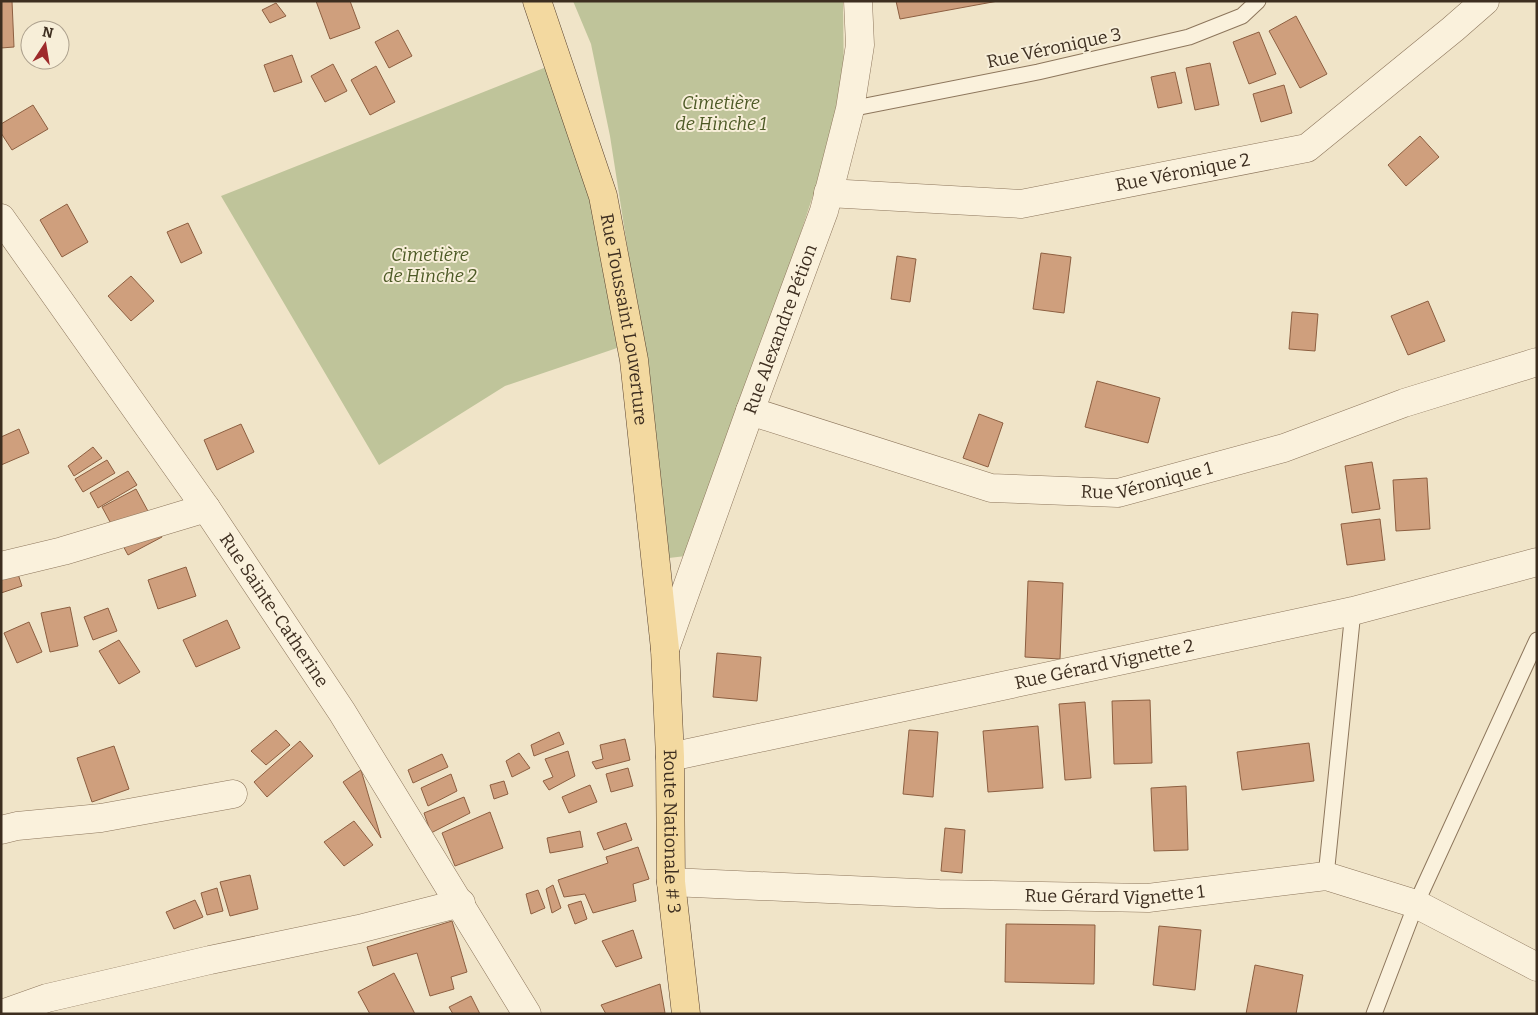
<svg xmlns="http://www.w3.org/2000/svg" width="1538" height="1015" font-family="Bitter,serif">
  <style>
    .cemetery { fill: #bfc49a }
    .building { fill: #cf9f7d; stroke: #8d5f41 }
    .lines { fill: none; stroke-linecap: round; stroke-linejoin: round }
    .service-casing { stroke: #8d765c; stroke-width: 17 }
    .minor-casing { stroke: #8d765c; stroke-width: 29 }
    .tertiary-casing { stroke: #8d765c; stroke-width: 29 }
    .primary-casing { stroke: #5b4430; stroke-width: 29 }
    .service { stroke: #faf1dc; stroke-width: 15 }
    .minor { stroke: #faf1dc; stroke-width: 28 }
    .tertiary { stroke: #faf1dc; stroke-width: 28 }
    .primary { stroke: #f3d9a0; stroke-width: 28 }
    .labels { text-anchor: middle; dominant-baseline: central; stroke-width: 4; stroke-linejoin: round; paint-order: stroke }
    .street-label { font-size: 18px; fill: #3d2e20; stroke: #f7eed8 }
    .park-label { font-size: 18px; font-style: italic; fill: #4d5a26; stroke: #f7eed8 }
  </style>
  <rect width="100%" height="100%" fill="#f0e4c8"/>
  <path class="cemetery" d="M573,1H843L844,89L839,117L694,555L669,558L641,335L610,136L591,44Z
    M554,64L592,151L617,348L505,386L379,465L221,196Z"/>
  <path class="building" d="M1,1H12L14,47L1,48Z
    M316,1H350L360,28L330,39Z
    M896,1H998L900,19Z
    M276,3L286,16L270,23L262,10Z
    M1296,16L1327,74L1300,88L1269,31Z
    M398,30L412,56L389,68L375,42Z
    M1259,32L1276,74L1249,84L1233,42Z
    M292,55L302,82L274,92L264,65Z
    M1210,63L1219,105L1195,110L1186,68Z
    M333,64L347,91L325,102L311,76Z
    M376,66L395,102L370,115L351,80Z
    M1175,72L1182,103L1158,108L1151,77Z
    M1284,85L1292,113L1261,122L1253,94Z
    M33,105L48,129L12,150L1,133V124Z
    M1420,136L1439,157L1406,186L1388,165Z
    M67,204L88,242L62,257L40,220Z
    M188,223L202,253L181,263L167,232Z
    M1041,253L1071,257L1064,313L1033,309Z
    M897,256L916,259L910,302L891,299Z
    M131,276L154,301L131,321L108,296Z
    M1428,301L1445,341L1408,355L1391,316Z
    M1292,312L1318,314L1315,351L1289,349Z
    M1097,381L1160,398L1148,443L1085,427Z
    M979,414L1003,423L988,467L963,458Z
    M241,424L254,452L217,470L204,440Z
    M19,429L29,453L1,465V437Z
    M93,447L102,458L74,476L68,466Z
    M107,460L115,473L83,492L75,479Z
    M1372,462L1380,509L1352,513L1345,466Z
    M128,471L137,485L98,508L90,493Z
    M1427,478L1430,529L1396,531L1393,480Z
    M136,489L162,537L128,555L102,507Z
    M1380,519L1385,560L1347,565L1341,524Z
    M10,550L22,586L1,593V553Z
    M186,567L196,596L158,609L148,580Z
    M1028,581L1063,583L1060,659L1025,657Z
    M70,607L78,646L50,652L41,613Z
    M108,608L117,631L93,640L84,617Z
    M227,620L240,648L196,667L183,640Z
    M29,622L42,652L17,663L4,633Z
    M119,640L140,672L119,684L99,651Z
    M717,653L761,657L757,701L713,697Z
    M1150,700L1152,763L1114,764L1112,701Z
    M1085,702L1091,778L1065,780L1059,704Z
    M1038,726L1043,788L988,792L983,731Z
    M276,730L290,745L266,765L251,751Z
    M909,730L938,732L933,797L903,794Z
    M559,732L564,744L534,756L531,745Z
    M625,739L630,760L596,769L592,762L603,759L600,745Z
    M300,741L313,756L267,797L254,782Z
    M1309,743L1314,781L1242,790L1237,752Z
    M114,746L129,789L92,802L77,758Z
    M568,751L575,776L549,790L543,781L553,777L545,759Z
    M519,753L530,768L512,777L506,761Z
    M442,754L448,767L413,783L408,770Z
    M628,768L633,786L611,792L606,774Z
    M361,770L381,838L343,782Z
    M451,774L457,791L428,806L421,788Z
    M504,781L508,794L494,799L490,785Z
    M590,785L597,802L569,813L562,797Z
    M1186,786L1188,850L1154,851L1151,788Z
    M464,797L470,813L431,833L424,813Z
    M490,812L503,848L455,866L442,833Z
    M354,821L373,845L344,866L324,842Z
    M626,823L632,840L604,850L597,833Z
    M945,828L965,830L962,873L941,871Z
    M580,831L583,847L550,853L547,838Z
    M638,847L649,879L633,884L636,901L593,913L585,894L564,897L558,880L608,863L606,857Z
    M250,875L258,909L230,916L220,882Z
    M553,885L561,908L552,913L546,889Z
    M217,888L223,911L207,915L201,893Z
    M538,890L545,908L531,914L526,894Z
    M195,900L203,917L174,929L166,912Z
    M581,901L587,919L575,924L568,905Z
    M452,921L467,972L451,977L454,989L430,996L417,953L373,966L367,947Z
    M1006,924L1095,925L1094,984L1005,982Z
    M1159,926L1201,930L1195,990L1153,985Z
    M633,930L642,958L616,967L602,941Z
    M1255,965L1303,975L1296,1014H1246Z
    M394,973L415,1014H370L358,992Z
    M660,984L665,1013L606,1014L601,1005Z
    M471,996L480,1014H453L449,1007Z"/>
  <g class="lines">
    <g class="service-casing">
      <path id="service" d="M850,109L1038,72L1189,37L1242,16L1258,1
        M1326,876L1353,611
        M1374,1014L1416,904L1537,640"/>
    </g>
    <g class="minor-casing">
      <g id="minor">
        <path id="s1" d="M828,193L1021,204L1307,148L1453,29L1485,1"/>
        <path id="s2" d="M1,218L206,508L342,712L527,1014"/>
        <path id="s3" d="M750,411L991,488L1118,493L1284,448L1404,403L1537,362"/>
        <path d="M1,566L63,551L206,508"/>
        <path id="s4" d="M670,757L1353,611L1537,562"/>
        <path d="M1,830L17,826L101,818L233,794"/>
        <path id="s5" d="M671,882L939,894L1148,898L1326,876L1416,904L1537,967"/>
        <path d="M2,1014L47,998L210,960L359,929L461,903"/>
      </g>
    </g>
    <g class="tertiary-casing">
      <g id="tertiary">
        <path id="s6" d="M665,649L750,411L824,211L850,109L860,45L858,1"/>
      </g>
    </g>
    <g class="primary-casing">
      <g id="primary">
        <path id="s7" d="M537,1L603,196L634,360L665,649L670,757L671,882L686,1014"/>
      </g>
    </g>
    <use href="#service" class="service"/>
    <use href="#minor" class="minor"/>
    <use href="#tertiary" class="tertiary"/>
    <use href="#primary" class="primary"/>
  </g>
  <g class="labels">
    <g class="street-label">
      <text transform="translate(1054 48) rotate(-12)">Rue Véronique 3</text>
      <text stroke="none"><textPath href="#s1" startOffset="358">Rue Véronique 2</textPath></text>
      <text stroke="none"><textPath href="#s7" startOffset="331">Rue Toussaint Louverture</textPath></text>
      <text stroke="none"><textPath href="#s6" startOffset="340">Rue Alexandre Pétion</textPath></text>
      <text stroke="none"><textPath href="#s3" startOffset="410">Rue Véronique 1</textPath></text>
      <text stroke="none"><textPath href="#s2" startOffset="478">Rue Sainte-Catherine</textPath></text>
      <text stroke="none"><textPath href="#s4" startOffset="444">Rue Gérard Vignette 2</textPath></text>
      <text stroke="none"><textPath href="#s7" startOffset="846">Route Nationale # 3</textPath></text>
      <text stroke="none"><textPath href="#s5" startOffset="444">Rue Gérard Vignette 1</textPath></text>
    </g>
    <g class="park-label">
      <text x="721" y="103">Cimetière<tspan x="721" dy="21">de Hinche 1</tspan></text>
      <text x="430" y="255">Cimetière<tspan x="430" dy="21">de Hinche 2</tspan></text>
    </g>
  </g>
  <rect width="1538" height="1015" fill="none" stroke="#3d2e20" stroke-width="5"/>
  <g transform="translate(45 45) rotate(12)"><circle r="24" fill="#f7eed8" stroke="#ada18e"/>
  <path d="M0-4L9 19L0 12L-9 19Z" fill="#9e2a2b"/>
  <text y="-8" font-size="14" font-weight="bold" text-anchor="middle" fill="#3d2e20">N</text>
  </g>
</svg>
